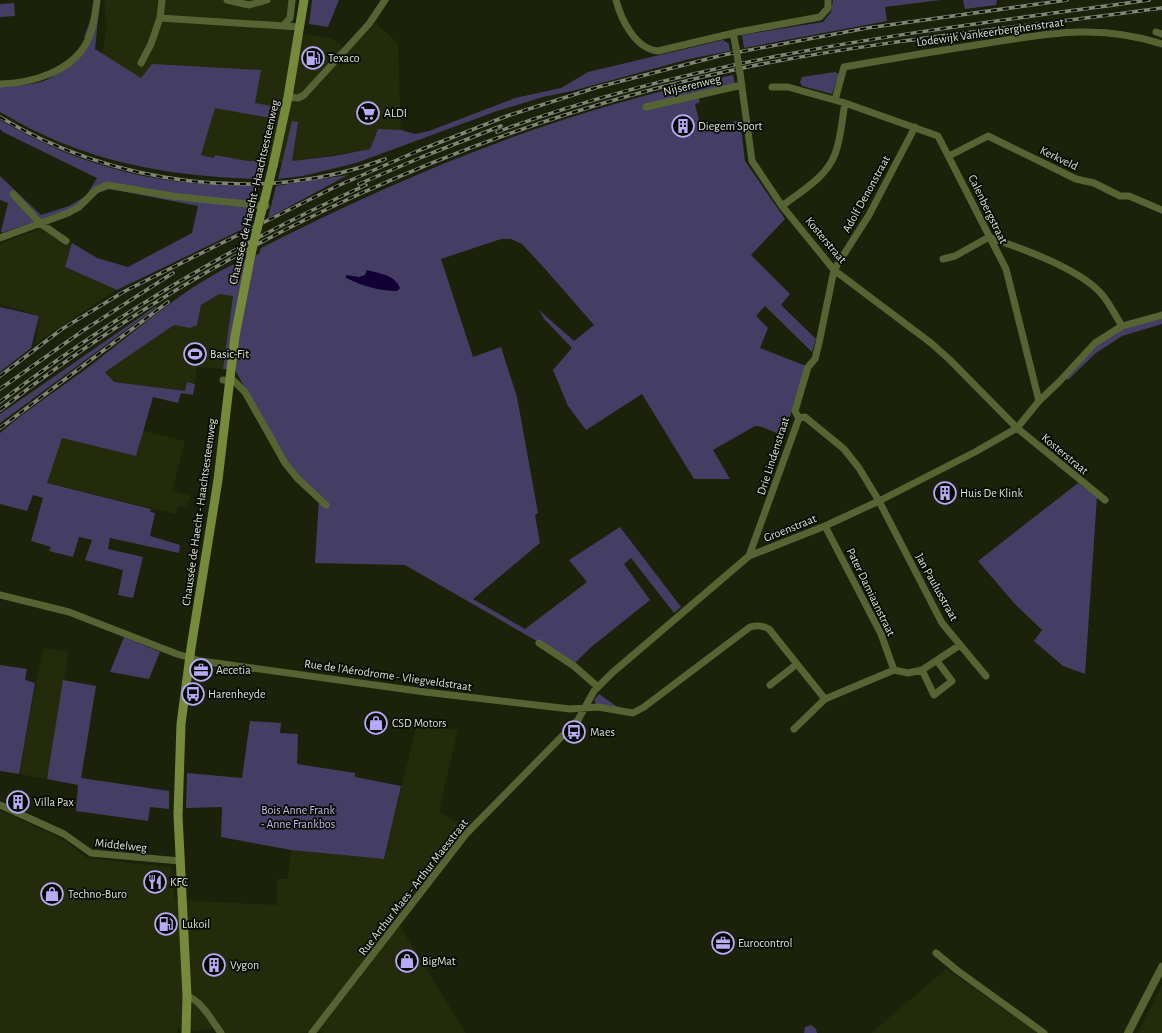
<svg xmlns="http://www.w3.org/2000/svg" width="1162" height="1033" font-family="'Alegreya Sans',sans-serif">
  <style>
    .built { fill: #232b0b }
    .green { fill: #443e65 }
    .water { fill: #110034 }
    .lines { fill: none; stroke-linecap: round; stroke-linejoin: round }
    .minor { stroke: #566434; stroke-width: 7 }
    .tertiary { stroke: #566434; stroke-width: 8 }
    .secondary { stroke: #758b3b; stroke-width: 9 }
    .rail-casing { stroke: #808672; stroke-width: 3.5 }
    .rail { stroke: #070a03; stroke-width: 2; stroke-dasharray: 6; stroke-linecap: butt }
    .minor-bridge { stroke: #566434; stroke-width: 7 }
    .secondary-bridge { stroke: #758b3b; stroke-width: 9 }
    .labels { text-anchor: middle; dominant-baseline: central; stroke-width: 3.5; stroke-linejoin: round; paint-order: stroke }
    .street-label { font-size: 12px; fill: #dce1d2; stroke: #070a03 }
    .poi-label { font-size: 12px; fill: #dce1d2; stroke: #070a03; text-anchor: start }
    .park-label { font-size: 12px; fill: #c0b9f1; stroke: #070a03 }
  </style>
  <rect width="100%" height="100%" fill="#1b2209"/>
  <path class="built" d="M105,0H296L292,33L332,38L348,52L376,23L398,43L401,130H378L370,149L282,163L248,161L215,156L214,158L201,155L215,108L255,103L141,78L102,55L107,25L104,5Z
    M47,226L72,243L65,267L116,290L35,344L39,316L0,304V244Z
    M219,293L233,296L223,369L197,367L195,384L187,382L185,391L114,382L104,372L175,324L190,328L201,305Z
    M143,431L185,441L172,491L191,496L186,507L178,505L176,514L47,483L62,438L136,456Z
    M43,648L69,652L47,779L19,774Z
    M417,723L458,730L439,811L468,829L394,917L466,1033H322L323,1031L299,1033H221L215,1028L194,1031L178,1027L177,1033H0V810L64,840L87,858L171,867L175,900L277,905V879H288L291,850L384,859Z
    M946,969L1010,1013L1038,1033H871Z
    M1162,986V1033H1138L1148,1012Z"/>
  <path class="green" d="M100,0L95,49L141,78L152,64L261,70L255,103L277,107L276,119L215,108L201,155L214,158L215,155L248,161H263L259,179C163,176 84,162 0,112V86C18,85 40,86 55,75C67,66 77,52 88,42L84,37L92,15Z
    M312,0H339L328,27L309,24Z
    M833,0H941L885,7L887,21L744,48L742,35L823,22L831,12Z
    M963,0H997L996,5L965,9Z
    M14,3L15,16L0,17V4Z
    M723,40L729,44L730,51L689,59L572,91L543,97L497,111L356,163L303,176L278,179L292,121L298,122L292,161L334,156L370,149L378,129L401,130L415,134L429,131L515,98L561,88L588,72Z
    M835,72L839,74L832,94L802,86L800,82L802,77Z
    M733,75L736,88L698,97L700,102L695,104L701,129L740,120L745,161L785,219L751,255L790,294L781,305L816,339L812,352L765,306L756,316L768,328L760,348L806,366L784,436L762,427L755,426L713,450L730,479H694L642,394L586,430L568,406L553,370L572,348L544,319L539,310L574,341L594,325L546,270L522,244L511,239H501L441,259L473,357L501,347L517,397L538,513L535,515L540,543L473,599L525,629L587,582L569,560L620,527L681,607L674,613L631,558L624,564L650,600L590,648L573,665L565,662L535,640L405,565L315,563L319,498L286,462L235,370L223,369L233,296L219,294L201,305L197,325L190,328L174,325L105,372L114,382L185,391L187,382L195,384L193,395L181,393L178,403L153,397L136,456L62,438L47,483L151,509L150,512L155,513L150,536L180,545L179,553L110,538L108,549L143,557L133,598L118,595L123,570L85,560L92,540L79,537L73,557L49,551L51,547L31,541L43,498L33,495L27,511L0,504V433C30,407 64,386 95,362C145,324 199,274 259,254L261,248C411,171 568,108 733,75Z
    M0,120C85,169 159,186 257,186L247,227L117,290L65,267L72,243L97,258L128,267L192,233L198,206L110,189L98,193L79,211L62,212L2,233L1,231L8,203L0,200V176L41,215L69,206L86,196L97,178L3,132L0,129Z
    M348,175L268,218L276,186Z
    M156,306V308L0,423V414Z
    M0,307L39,316L31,348L0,372Z
    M1162,318V324L1122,336L1096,353L1068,380L1066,378C1075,368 1083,354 1094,346C1114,329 1138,324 1162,318Z
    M1078,483L1097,497L1085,674L1063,666L1034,641L1042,630L1014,603L978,561Z
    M124,637L160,652L149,679L110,672Z
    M0,665L27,669L25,680L35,683L19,774L0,771Z
    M63,680L96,686L81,778L169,791V809L150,807L148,821L76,811L78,785L47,779Z
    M599,694L619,708L596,704L594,700Z
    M250,721L281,723L280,733L298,734L297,764L355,773V777L401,786L384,859L291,850L221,837L222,807L186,808L187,773L242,778Z
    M811,1025L816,1029L817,1033H804L805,1027Z"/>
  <path class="water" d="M367,270C380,274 394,274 400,288L397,291C379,291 363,286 346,278V275L359,277L365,275Z"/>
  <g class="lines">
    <path class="minor" d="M162,0L160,18L300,27
      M227,0L249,5L267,0
      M616,0C621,19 635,49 658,51L738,32L820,17L828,8V0
      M283,26L290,18L292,0
      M1156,32L1162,34
      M733,33L736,48
      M141,63L151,44L160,18
      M740,73L752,161L782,206L834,270L931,343L950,360L1017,428L1105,500
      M0,84C32,83 71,72 87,42C94,28 95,14 97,0
      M772,87H788L845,103L938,136L1006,269L1039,401
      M288,97L298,98L304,95L369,24L385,0
      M835,100L844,67C890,59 936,51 982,44C1046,34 1098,23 1162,44
      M646,107L742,85
      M949,156L988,136L1076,179L1094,183L1120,196H1129L1162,210
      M13,194L40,223L66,241
      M782,206C801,191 826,178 835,154C841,139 842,119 845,103
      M0,238L68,213L79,207L96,190L107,185L172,196L266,206
      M943,259L955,256L989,237C1022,249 1083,269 1104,297C1111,306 1116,317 1122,326
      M223,380L234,381L245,392L285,463L298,479L326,505
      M799,418L805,417L844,449L859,468L879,501L942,623L986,676
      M825,526L881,634L894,670
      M749,556L799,418L795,411L808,367L815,359L819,343L834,270L869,215L915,127
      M0,595L69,612L177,654L201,661L425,692L570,709L598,707L633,713L644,707L750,627C757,625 762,625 769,629L825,699L894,670L908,673L922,670L960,645
      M539,643L574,666L598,687
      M922,670L934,695L952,681L937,661
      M770,685L797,664
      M794,729L825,699
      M0,805L64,834L91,853L180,861
      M936,953L958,971L1044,1033
      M187,996C202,1001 212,1021 221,1033
      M312,1033L466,834L578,720L594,691L612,673L749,556L825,526L879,501L975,452L1017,428L1039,401L1059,382L1095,343L1122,326L1162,315"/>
    <path class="tertiary" d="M1128,1033L1162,967"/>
    <path class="secondary" d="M273,166L288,97L304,0
      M261,213L265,198
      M186,1033L187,996L178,815L181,724L191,648L218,480L235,336L251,254"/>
    <g class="rail-casing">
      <path id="rail" d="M0,117C110,184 264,206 385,159
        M497,132C707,54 929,31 1149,0
        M359,184L422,157L501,126
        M0,376L62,329L125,291L335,187L420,150L507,116L598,87L723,55L867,28L1067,0
        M0,389L84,330L173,273
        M0,402C113,316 237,243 366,185
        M0,410C220,240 481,122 752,66C887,39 1026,27 1162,8
        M0,428L168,302"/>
    </g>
    <use href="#rail" class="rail"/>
    <path class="minor-bridge" d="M736,48L740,73"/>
    <path class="secondary-bridge" d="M265,198L273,166
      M251,254L261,213"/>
  </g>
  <defs>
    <g id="fuel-ring" transform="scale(1.15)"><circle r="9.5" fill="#070a03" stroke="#b7abf8" stroke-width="1.5"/><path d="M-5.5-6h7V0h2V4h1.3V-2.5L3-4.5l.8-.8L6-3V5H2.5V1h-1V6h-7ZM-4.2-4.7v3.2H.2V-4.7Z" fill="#b7abf8"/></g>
    <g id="supermarket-ring" transform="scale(1.15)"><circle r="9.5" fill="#070a03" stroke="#b7abf8" stroke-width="1.5"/><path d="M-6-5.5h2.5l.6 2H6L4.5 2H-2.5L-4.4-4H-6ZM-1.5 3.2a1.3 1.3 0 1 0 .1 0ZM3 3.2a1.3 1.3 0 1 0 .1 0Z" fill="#b7abf8"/></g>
    <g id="building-ring" transform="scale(1.15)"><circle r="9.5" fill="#070a03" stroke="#b7abf8" stroke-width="1.5"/><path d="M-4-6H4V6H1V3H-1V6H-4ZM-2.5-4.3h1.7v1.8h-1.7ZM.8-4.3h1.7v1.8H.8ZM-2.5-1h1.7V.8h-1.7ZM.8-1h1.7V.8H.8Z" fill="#b7abf8"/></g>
    <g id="stadium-ring" transform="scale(1.15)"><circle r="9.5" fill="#070a03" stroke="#b7abf8" stroke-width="1.5"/><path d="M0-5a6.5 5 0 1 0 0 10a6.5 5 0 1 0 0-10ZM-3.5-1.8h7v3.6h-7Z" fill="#b7abf8"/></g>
    <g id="office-ring" transform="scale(1.15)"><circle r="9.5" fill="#070a03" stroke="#b7abf8" stroke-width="1.5"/><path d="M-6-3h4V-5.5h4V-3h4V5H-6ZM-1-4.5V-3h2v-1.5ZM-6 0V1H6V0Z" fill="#b7abf8"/></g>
    <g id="bus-ring" transform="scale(1.15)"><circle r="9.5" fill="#070a03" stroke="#b7abf8" stroke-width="1.5"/><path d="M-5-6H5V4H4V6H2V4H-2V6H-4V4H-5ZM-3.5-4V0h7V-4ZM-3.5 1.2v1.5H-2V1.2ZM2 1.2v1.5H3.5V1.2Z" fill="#b7abf8"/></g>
    <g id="shop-ring" transform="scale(1.15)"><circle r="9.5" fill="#070a03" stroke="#b7abf8" stroke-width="1.5"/><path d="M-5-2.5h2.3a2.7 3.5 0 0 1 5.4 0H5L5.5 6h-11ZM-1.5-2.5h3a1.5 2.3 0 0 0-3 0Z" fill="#b7abf8"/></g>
    <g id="restaurant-ring" transform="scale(1.15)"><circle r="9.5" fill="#070a03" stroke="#b7abf8" stroke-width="1.5"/><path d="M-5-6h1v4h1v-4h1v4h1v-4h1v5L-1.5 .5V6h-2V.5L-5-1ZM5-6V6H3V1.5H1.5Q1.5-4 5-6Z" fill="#b7abf8"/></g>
  </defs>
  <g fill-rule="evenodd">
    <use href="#fuel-ring" x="313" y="58"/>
    <use href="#supermarket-ring" x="368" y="113"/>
    <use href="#building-ring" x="683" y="126"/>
    <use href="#stadium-ring" x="195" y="354"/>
    <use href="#building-ring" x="945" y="493"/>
    <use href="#office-ring" x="201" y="670"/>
    <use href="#bus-ring" x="193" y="694"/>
    <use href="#shop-ring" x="376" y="723"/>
    <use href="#bus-ring" x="574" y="732"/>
    <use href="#building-ring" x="18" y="802"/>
    <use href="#restaurant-ring" x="155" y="882"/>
    <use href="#shop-ring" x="52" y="894"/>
    <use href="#fuel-ring" x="166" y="924"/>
    <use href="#office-ring" x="723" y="943"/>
    <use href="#shop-ring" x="407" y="961"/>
    <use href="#building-ring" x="214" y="965"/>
  </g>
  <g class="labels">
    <g class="street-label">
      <text transform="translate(990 32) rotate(-8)">Lodewijk Vankeerberghenstraat</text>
      <text transform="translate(692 85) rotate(-13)">Nijserenweg</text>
      <text transform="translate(1059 158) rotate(26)">Kerkveld</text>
      <text transform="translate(254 192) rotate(-77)">Chaussée de Haecht - Haachtsesteenweg</text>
      <text transform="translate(866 194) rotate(-61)">Adolf Denonstraat</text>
      <text transform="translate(988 209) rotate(64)">Calenbergstraat</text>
      <text transform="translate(826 240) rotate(50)">Kosterstraat</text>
      <text transform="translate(1065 454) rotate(40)">Kosterstraat</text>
      <text transform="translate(773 456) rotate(-72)">Drie Lindenstraat</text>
      <text transform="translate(199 512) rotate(-82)">Chaussée de Haecht - Haachtsesteenweg</text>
      <text transform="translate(790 528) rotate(-22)">Groenstraat</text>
      <text transform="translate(937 587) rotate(61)">Jan Paulusstraat</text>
      <text transform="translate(871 592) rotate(64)">Pater Damiaanstraat</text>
      <text transform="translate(388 675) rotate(8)">Rue de l'Aérodrome - Vliegveldstraat</text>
      <text transform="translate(121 845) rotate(6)">Middelweg</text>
      <text transform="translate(413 887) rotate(-52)">Rue Arthur Maes - Arthur Maesstraat</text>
    </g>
    <g class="poi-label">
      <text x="328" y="58">Texaco</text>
      <text x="384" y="113">ALDI</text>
      <text x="698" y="126">Diegem Sport</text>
      <text x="210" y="354">Basic-Fit</text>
      <text x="960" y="493">Huis De Klink</text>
      <text x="216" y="670">Aecetia</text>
      <text x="208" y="694">Harenheyde</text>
      <text x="392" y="723">CSD Motors</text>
      <text x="590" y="732">Maes</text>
      <text x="34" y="802">Villa Pax</text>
      <text x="170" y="882">KFC</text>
      <text x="68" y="894">Techno-Buro</text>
      <text x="182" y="924">Lukoil</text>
      <text x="738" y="943">Eurocontrol</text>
      <text x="422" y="961">BigMat</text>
      <text x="230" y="965">Vygon</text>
    </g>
    <g class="park-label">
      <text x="298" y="810">Bois Anne Frank<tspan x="298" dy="14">- Anne Frankbos</tspan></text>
    </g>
  </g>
</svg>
